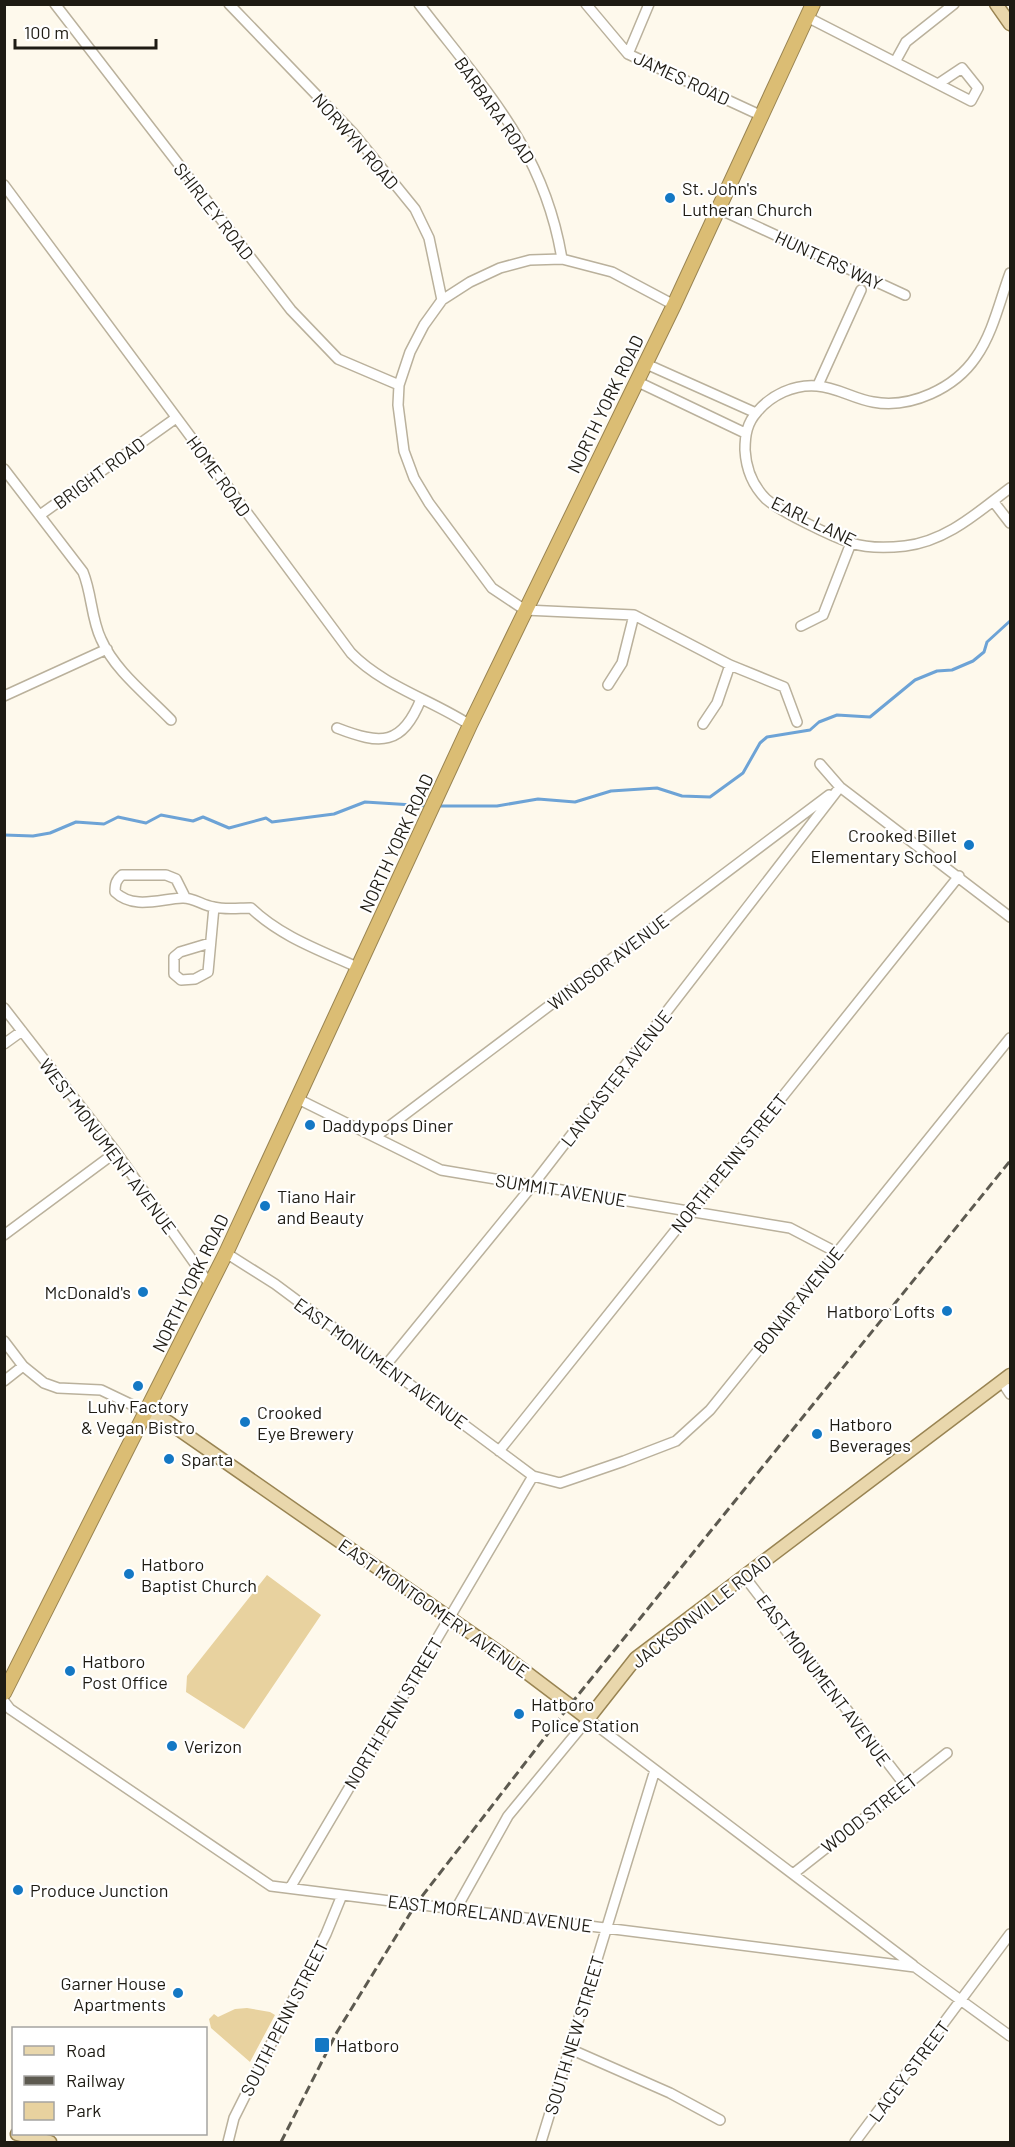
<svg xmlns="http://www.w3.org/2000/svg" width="1015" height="2147" font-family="Barlow,sans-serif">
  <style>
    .green { fill: #e8d29f }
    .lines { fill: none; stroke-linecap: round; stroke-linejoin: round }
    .stream { stroke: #6da3d6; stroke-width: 3 }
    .minor-casing { stroke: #bab19c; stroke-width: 12 }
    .major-casing { stroke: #998452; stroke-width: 15 }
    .highway-casing { stroke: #998452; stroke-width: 16 }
    .minor { stroke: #fff; stroke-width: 9 }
    .major { stroke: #e9d7ac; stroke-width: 12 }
    .highway { stroke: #dbbd74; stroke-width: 14 }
    .rail { stroke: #5d5a50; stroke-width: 3; stroke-dasharray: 9 4.5; stroke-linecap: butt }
    .poi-dot { fill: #1478c4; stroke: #fff; stroke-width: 2 }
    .labels { text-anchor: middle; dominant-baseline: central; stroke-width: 4.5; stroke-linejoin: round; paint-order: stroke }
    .street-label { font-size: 18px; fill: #1e1b13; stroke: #fff }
    .poi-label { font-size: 18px; fill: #1e1b13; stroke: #fff; text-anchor: start }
  </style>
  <rect width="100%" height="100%" fill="#fef9ec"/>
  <path class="green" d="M267,1575L321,1615L244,1729L186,1692L187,1676Z
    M247,2008L270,2012L275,2015L250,2062L211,2028L209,2019L214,2014L218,2017L235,2009Z"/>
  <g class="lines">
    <path class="stream" d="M439,806H497L538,799L575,802L611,791L657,788L682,796L710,797L743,773L760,743L767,737L810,730L819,722L837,715L870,717L915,680L937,671L952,670L973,661L984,652L987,642L1010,621
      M4,835L33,836L50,833L76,822L104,824L118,817L146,823L161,815L193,821L203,817L229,828L266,818L272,822L334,814L365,802L429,806"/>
    <g class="minor-casing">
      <path id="minor" d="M55,4L291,310L338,359L399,385
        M229,4L354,134L415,209L429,238L442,300
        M419,4C484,89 544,149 562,259
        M586,4L628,54L762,116
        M807,17L971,101L978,88L962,68L938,84
        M628,54L649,4
        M895,62L906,42L954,4
        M4,185L351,653C383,686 432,700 470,725
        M719,209L905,295
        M1010,273C1000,300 993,333 976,357C955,388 911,409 873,402C854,399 836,387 817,386C794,384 771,395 757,412C747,423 745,435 745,450C746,468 753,486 766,499C781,512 831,536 851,543C867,548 888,548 905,546C947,541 978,512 1010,488
        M674,305L612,272L562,259L530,260L500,268L470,282L442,300L424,325L410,352L399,385L398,405L404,451L414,478L429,503L492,588L525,610L634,615L730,665L784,687L797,722
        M644,363L756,413
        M636,381L745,433
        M818,385L861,290
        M4,469L83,572C92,594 91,618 101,639C115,671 147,695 171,720
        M993,501L1010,523
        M40,515L176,418
        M801,626L823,615L851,543
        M608,685L622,663L634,615
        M4,696L107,649
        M703,724L717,703L730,665
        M337,728C381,745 402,746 421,699
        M820,764L840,787L1010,917
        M185,897L176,879L166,875H122C116,880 115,884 115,892C134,910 160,899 182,898C193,897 203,906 214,907C225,910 239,908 251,908C281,937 322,951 359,968
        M210,943L180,952L174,957V974L181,980L195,979L208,972L214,907
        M4,1008L116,1152L210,1285
        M4,1044L22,1031
        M296,1098L441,1170L790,1228L836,1252
        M375,1137L829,795
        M4,1235L116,1152
        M226,1253L275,1284L533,1476L560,1483L624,1461L676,1441L710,1410L1010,1038
        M4,1341L23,1366L44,1383L58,1388L101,1390L147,1412
        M386,1365L532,1186L840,787
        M4,1381L23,1366
        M1002,1382L1010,1394
        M499,1451L959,876
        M744,1576L904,1784
        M4,1701L10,1709L271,1886L915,1967L1010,2036
        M793,1874L947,1753
        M290,1888L533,1476
        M456,1909L508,1816L588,1719L913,1965
        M570,2049L670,2093L720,2120
        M228,2142L234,2118L326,1934L342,1895
        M541,2142L655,1770
        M855,2142L1010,1934"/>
    </g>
    <g class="major-casing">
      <path id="major" d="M996,4L1010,24
        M147,1412L168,1422L510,1660L588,1719L636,1658L1010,1375
        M17,2134L50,2142"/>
    </g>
    <g class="highway-casing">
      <path id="highway" d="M4,1693L226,1253L470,725L674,305L813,4"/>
    </g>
    <use href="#minor" class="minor"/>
    <use href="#major" class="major"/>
    <use href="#highway" class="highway"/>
    <path class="rail" d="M281,2142L337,2032L416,1904L570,1705L1010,1161"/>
  </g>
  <g class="poi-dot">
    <circle cx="670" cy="198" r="6"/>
    <circle cx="969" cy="845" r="6"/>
    <circle cx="310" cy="1125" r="6"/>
    <circle cx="265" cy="1206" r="6"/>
    <circle cx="143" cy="1292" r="6"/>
    <circle cx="947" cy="1311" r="6"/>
    <circle cx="138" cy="1386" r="6"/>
    <circle cx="245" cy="1422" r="6"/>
    <circle cx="817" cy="1434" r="6"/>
    <circle cx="169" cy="1459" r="6"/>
    <circle cx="129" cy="1574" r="6"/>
    <circle cx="70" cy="1671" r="6"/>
    <circle cx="519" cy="1714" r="6"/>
    <circle cx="172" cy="1746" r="6"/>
    <circle cx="18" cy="1890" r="6"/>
    <circle cx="178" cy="1993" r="6"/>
    <rect x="314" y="2037" width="16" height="16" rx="3"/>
  </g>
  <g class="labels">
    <g class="street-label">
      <text transform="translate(682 78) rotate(25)">JAMES ROAD</text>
      <text transform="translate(495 110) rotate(55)">BARBARA ROAD</text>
      <text transform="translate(356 141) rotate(49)">NORWYN ROAD</text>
      <text transform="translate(214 211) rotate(52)">SHIRLEY ROAD</text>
      <text transform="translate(829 260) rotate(25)">HUNTERS WAY</text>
      <text transform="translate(605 404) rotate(-64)">NORTH YORK ROAD</text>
      <text transform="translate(99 473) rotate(-36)">BRIGHT ROAD</text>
      <text transform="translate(219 476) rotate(54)">HOME ROAD</text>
      <text transform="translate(814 521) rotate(26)">EARL LANE</text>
      <text transform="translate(396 843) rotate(-65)">NORTH YORK ROAD</text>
      <text transform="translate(608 962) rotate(-37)">WINDSOR AVENUE</text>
      <text transform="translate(616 1078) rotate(-52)">LANCASTER AVENUE</text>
      <text transform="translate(108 1146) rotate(53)">WEST MONUMENT AVENUE</text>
      <text transform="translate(729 1163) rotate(-51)">NORTH PENN STREET</text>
      <text transform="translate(561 1190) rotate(9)">SUMMIT AVENUE</text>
      <text transform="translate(190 1283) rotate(-64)">NORTH YORK ROAD</text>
      <text transform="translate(798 1300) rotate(-51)">BONAIR AVENUE</text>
      <text transform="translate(381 1363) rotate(36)">EAST MONUMENT AVENUE</text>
      <text transform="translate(434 1608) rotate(35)">EAST MONTGOMERY AVENUE</text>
      <text transform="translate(701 1611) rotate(-38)">JACKSONVILLE ROAD</text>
      <text transform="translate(824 1680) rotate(53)">EAST MONUMENT AVENUE</text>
      <text transform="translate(393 1713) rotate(-59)">NORTH PENN STREET</text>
      <text transform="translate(869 1813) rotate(-38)">WOOD STREET</text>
      <text transform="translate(490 1913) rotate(7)">EAST MORELAND AVENUE</text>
      <text transform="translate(284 2018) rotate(-63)">SOUTH PENN STREET</text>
      <text transform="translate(574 2035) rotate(-73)">SOUTH NEW STREET</text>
      <text transform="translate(909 2071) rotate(-53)">LACEY STREET</text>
    </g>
    <g class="poi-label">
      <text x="682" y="188">St. John's<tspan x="682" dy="21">Lutheran Church</tspan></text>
      <text x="957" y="835" text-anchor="end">Crooked Billet<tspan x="957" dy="21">Elementary School</tspan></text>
      <text x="322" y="1125">Daddypops Diner</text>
      <text x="277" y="1196">Tiano Hair<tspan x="277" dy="21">and Beauty</tspan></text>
      <text x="131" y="1292" text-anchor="end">McDonald's</text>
      <text x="935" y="1311" text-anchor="end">Hatboro Lofts</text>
      <text x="138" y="1406" text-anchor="middle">Luhv Factory<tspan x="138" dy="21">&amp; Vegan Bistro</tspan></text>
      <text x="257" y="1412">Crooked<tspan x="257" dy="21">Eye Brewery</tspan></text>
      <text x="829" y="1424">Hatboro<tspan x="829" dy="21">Beverages</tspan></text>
      <text x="181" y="1459">Sparta</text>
      <text x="141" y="1564">Hatboro<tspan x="141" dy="21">Baptist Church</tspan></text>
      <text x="82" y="1661">Hatboro<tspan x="82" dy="21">Post Office</tspan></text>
      <text x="531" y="1704">Hatboro<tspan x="531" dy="21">Police Station</tspan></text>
      <text x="184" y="1746">Verizon</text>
      <text x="30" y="1890">Produce Junction</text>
      <text x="166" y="1983" text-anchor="end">Garner House<tspan x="166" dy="21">Apartments</tspan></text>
      <text x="336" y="2045">Hatboro</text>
    </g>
  </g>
  <rect width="1015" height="2147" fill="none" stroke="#1e1b13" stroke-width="12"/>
  <rect x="12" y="2027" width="195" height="108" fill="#ffffff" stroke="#a5a4a1" stroke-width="1.5"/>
  <rect x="24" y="2046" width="30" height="9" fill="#e9d7ac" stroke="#a5a4a1" stroke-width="1.5"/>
  <text x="66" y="2057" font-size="18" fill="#1e1b13">Road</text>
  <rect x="24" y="2076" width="30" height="9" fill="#5d5a50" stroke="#a5a4a1" stroke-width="1.5"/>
  <text x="66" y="2087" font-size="18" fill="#1e1b13">Railway</text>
  <rect x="24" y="2102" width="30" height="18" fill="#e8d29f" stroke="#a5a4a1" stroke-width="1.5"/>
  <text x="66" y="2117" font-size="18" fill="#1e1b13">Park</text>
  <path d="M15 39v9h141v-9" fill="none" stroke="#1e1b13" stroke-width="3"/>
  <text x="24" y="39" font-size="18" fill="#1e1b13" stroke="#ffffff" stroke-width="4.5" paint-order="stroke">100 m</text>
</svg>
